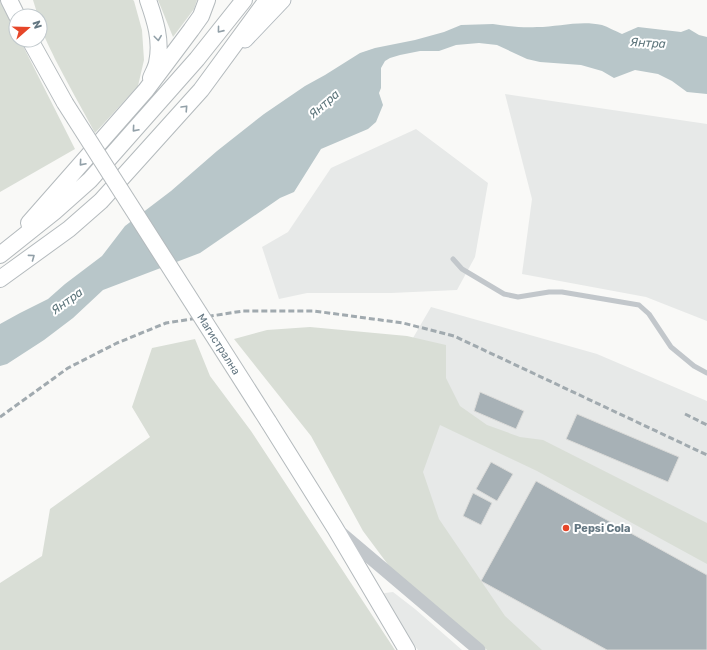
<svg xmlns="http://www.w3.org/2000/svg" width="707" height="650" font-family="Rubik,sans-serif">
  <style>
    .built { fill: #e7e9e8 }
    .green { fill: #d9ded6 }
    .water { fill: #b8c6c9 }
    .building { fill: #a7b1b6; stroke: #dbdbd9 }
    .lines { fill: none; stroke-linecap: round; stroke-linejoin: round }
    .secondary-casing { stroke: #b2b9be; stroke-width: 17 }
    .primary-casing { stroke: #b4babd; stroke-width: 18 }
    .service { stroke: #c2c7cb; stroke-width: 5 }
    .tertiary { stroke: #c2c7cb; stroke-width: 13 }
    .secondary { stroke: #fff; stroke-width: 15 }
    .primary { stroke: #fff; stroke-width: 16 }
    .rail { stroke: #a1aaaf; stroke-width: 3; stroke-dasharray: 6 3; stroke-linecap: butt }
    .primary-bridge-casing { stroke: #b4babd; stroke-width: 18; stroke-linecap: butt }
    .primary-bridge { stroke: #fff; stroke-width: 16 }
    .oneway { stroke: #92a0a8 }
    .poi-dot { fill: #e64629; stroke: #fff; stroke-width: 1.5 }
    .labels { text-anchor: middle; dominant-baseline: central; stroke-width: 4; stroke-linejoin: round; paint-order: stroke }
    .street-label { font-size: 11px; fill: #647782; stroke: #fff }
    .poi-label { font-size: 11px; font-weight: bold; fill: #647782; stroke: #fff; text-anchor: start }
    .water-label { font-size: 12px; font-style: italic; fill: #5e767c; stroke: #fff }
  </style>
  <rect width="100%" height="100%" fill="#f9f9f7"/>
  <path class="built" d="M505,94L707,124V321L646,297L522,274L532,199Z
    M416,129L488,183L475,257L457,290L391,293H307L279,299L262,247L288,232L331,168Z
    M431,307L597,354L707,401V650H530L390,508L385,386Z
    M393,592L415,609L462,650H418L379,596L385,593Z"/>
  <path class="green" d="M33,0H133L134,1L142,30L144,60L138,86L95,133C82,109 68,84 55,59C49,45 40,32 40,16H38Z
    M158,0H197L194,9L173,37Z
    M0,2L16,33V40H20L75,149L0,192Z
    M310,327L407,336L446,345V378L460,406L487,425L520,437L543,440L707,523V564L537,471L440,425L423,472L439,519L505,616L542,650H487L395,574L363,531L311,436L234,339L267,330Z
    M195,339L210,376L251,431L395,650H0V583L42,556L50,509L150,437L132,407L152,348Z"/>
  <path class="water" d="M493,24C508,26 522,28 537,27C558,27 580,20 602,25C608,27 615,31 622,34L638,27L681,32L689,29L699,35L707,37V94L687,92L672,81L658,74L635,70L614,78L602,71L581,65L540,62L527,59L497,45L479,43L456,45L439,51H420L400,55L390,58L385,61L381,68V88L379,93L383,105L376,122L368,129L321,149L294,192L280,198L200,253L103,290L73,318L44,340L7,364L0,366V324L20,313L48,299L65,284L102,256L125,226L171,191L217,151L264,114L305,86L325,75L360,53L375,48L415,40L444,32L461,25Z"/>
  <path class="building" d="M480,392L524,411L516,429L474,411Z
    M577,414L679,457L668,482L566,439Z
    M491,462L513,474L497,501L476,489Z
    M536,481L707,575V650H607L481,581Z
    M473,493L492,503L481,525L463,516Z"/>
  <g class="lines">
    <g class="secondary-casing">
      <path id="secondary" d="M245,40L283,0"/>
    </g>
    <g class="primary-casing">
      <path id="primary" d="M9,0L17,16
        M148,0C155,20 162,41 157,63C156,68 153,73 151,78
        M30,40L65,103
        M29,223L146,90L191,30L201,16L207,0
        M0,255L54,212L90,180L197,59L244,0
        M0,279L69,229L101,201L201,90L267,0
        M268,421L335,528L407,650"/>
    </g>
    <path class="service" d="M453,259L462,269L504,294L518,297L549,292H562L639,305L649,314L671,347L694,366L707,373"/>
    <path class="tertiary" d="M341,533L479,650"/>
    <use href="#secondary" class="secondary"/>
    <use href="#primary" class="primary"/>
    <path class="rail" d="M685,414L707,425
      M0,417L68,368L117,343L166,323L243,311H314L403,323L454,336L707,455"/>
    <g class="primary-bridge-casing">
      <g id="primary-bridge">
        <path id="s1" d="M65,103L268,421"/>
      </g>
    </g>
    <use href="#primary-bridge" class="primary-bridge"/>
  </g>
  <defs><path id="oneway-chevron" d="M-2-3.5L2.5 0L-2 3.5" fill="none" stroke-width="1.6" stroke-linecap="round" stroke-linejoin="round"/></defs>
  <g class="oneway">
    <use href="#oneway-chevron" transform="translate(220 30) rotate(129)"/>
    <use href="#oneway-chevron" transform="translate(158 38) rotate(83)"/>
    <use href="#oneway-chevron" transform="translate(185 108) rotate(-47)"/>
    <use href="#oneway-chevron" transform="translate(135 129) rotate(131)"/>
    <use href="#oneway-chevron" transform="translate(82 163) rotate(131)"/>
    <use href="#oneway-chevron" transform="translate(32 257) rotate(-36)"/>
  </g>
  <circle class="poi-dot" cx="566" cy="528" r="4"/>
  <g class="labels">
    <g class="street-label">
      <text stroke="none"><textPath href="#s1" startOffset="286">Магистрална</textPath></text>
    </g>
    <g class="poi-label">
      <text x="574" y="528">Pepsi Cola</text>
    </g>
    <g class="water-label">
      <text transform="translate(648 43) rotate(3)">Янтра</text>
      <text transform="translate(324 104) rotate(-41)">Янтра</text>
      <text transform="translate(67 301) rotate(-36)">Янтра</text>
    </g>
  </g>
  <g transform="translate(28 28) rotate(70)"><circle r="19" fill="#ffffff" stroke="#c1c9cd"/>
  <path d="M0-3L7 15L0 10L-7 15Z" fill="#e64629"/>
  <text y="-6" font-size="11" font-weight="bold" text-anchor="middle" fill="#647782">N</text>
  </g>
</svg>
